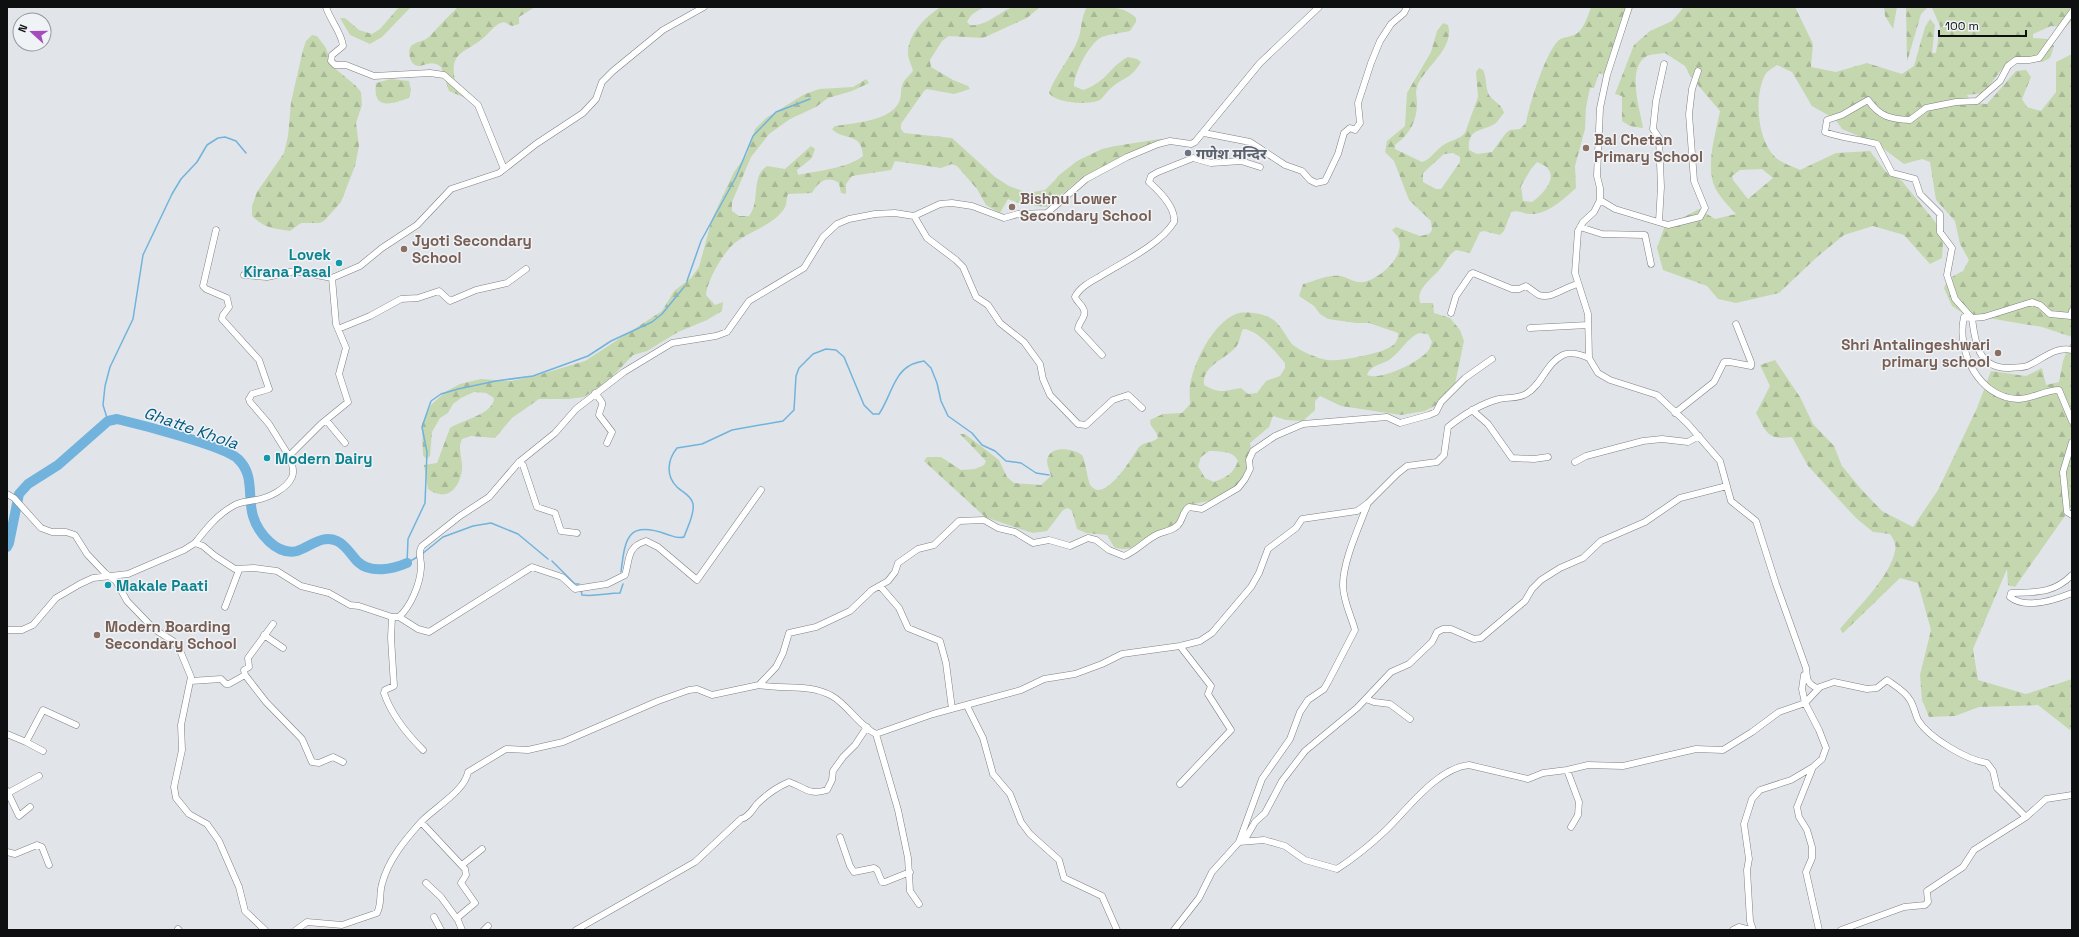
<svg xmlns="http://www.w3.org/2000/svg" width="2079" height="937" font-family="'Space Grotesk','Noto Sans Devanagari',sans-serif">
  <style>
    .forest { fill: url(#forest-firs); fill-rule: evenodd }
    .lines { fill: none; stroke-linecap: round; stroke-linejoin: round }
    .stream { stroke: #71b3dc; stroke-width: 1.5 }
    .river { stroke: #71b3dc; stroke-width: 10 }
    .street-casing { stroke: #7d8083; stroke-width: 7 }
    .street { stroke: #fff; stroke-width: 6 }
    .education-dot { fill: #8d6e63; stroke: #eff3f6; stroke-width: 1.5 }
    .worship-dot { fill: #6b7280; stroke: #eff3f6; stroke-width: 1.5 }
    .culture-dot { fill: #0f9aa8; stroke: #eff3f6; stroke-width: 1.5 }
    .labels { text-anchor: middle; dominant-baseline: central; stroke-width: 3; stroke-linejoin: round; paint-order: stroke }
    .education-label { font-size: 15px; font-weight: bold; fill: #785e54; stroke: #eff3f6; text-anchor: start }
    .worship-label { font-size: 15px; font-weight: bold; fill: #5b616d; stroke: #eff3f6; text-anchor: start }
    .culture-label { font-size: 15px; font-weight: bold; fill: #0d838f; stroke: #eff3f6; text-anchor: start }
    .water-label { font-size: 16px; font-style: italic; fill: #015a81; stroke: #eff3f6 }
  </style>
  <defs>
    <pattern id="forest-firs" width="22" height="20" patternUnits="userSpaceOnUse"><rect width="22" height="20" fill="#c5d7af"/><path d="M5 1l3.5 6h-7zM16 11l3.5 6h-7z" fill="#a8b796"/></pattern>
  </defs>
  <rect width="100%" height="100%" fill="#e1e5e9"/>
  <path class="forest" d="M399,7H411L382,37L370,44L350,35L340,18H345L359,30L372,34L380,29Z
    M458,7H535L519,17V24L512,26L504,22C494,24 489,34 481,40C464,53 449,53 455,80L472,95L470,100L449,91L441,67C430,58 423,69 415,65C412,63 411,61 410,58C406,39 421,45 430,36C439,26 448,16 458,7Z
    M941,7H985C977,11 971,13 967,22L970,25C987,27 999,11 1014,7C1022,5 1032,7 1040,7L1027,18L983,38L949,36L942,41L930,60L931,67L953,80L968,86L970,89L954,94L927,89L924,91L901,124V129L904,133L952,138L995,177L1009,186L1028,193L1045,190L1055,180L1058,176L1077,161L1102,149L1115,146L1160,139L1165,140L1166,145L1101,168L1080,179L1047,207L1021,204L1008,199L1000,213L986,205L977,189L957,166L952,164L941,168L895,161L891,170L852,176L846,184V194L841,193L839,183C827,175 818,182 812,193L788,194C786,199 787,205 784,209C772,226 752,230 736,242C724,251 707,280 706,295L715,305L723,302L722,311L707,320L678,332L647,351L633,355L609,380L584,397L569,399H539L512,418L495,438L471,436L462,439C457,450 463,458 462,470C459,490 446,502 428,489L424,465L437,463L450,428C462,420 494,414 494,398L486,393L474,392L461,398L453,404L448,413L440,418L432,432L430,456L426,459L423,455L422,424L431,405L445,392L460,384L481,379L511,381L535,376L585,361L662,311L674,291L691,278L699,267L712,219L734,172L747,154L755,129L766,118L803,95L819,89L853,87L866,79L869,83L852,91L828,98L816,107L790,119L769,134L751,157L732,202V211L739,216H749C761,202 750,177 767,166L785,169L811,146L815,149L812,158L797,170L798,175C816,171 849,168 863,156C862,131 842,141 832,129L835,126C853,123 891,121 899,102C902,96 900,89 903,83C905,79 910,75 913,71C912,65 908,60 908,53C908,34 926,16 941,7Z
    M1087,7C1103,7 1125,5 1136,18V22L1130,31C1121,33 1110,34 1102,37C1090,42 1074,73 1074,86L1083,90C1107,82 1110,66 1128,57L1137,59L1141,62C1130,80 1125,76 1111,88C1107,91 1104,97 1100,100C1089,105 1057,104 1049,93C1054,76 1072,57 1079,37C1082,26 1081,17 1087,7Z
    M1591,7H1633L1609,76L1599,73L1594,88H1590L1586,107L1585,129L1575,166L1576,188C1564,199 1549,213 1533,214C1524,215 1519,209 1511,212L1504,231L1500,235L1484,231L1480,232L1470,253L1456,250C1449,254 1445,263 1440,269C1432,279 1416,288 1420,303H1433L1434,313L1450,318L1460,330L1464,341L1455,384L1438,404L1425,411L1401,415L1341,406L1320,396L1315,401V410L1303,421L1286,420L1273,416L1269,427L1250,443C1251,450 1254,458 1252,465C1248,490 1214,501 1193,504C1183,521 1181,525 1161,529C1152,541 1130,554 1114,547L1107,535L1086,533L1077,529L1072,511L1068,508L1063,510L1047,531L1033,533L1023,530L985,517L924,461L927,457H941L961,470L975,469L984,465L986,461L960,434H965L999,460L1007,477L1014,483L1041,485L1051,476C1050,470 1045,463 1048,457C1053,445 1074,449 1082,455C1087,464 1087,483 1092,487C1106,502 1133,456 1139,447C1143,442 1153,443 1158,438C1157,430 1150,428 1150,420L1163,414L1182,413L1190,404C1190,398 1189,392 1190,386C1193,363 1213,323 1236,314C1244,311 1258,313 1266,316C1280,321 1283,333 1292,344C1298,350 1318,359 1328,360C1336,362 1376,354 1384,350C1392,347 1399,343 1398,333L1369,323H1356L1328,319L1320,314L1314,306L1299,296L1303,284C1315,281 1327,274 1340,276C1348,277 1355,284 1364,282C1379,279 1407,256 1398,237C1396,235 1394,232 1392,230L1396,227L1420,236L1429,234L1432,230L1431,221L1409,200L1394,161L1385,152L1387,141L1405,126L1407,93L1431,52L1437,31L1443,23L1448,25C1455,49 1424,67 1417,87C1415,93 1417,97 1417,103C1417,121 1410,134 1395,145V149L1422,162C1431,159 1435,151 1442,146C1450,140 1459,140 1465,133L1478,97L1476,72L1479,68L1483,70C1487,78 1485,87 1489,95C1494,102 1502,104 1504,113C1501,116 1499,120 1496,123C1483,132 1467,127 1469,150L1477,154L1492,152L1506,133L1510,130L1520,129L1526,123C1529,105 1546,51 1559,40C1563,37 1569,37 1574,35C1583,32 1588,16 1591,7ZM1453,153L1460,157V162L1441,189H1436L1423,182V173L1444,154ZM1537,162C1563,171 1547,191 1532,202L1523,201L1521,186L1531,169ZM1243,329C1259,330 1275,352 1285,363V368L1280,376L1266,381L1257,393L1248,394L1241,388C1224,391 1220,394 1204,385C1202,365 1225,360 1236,347C1240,342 1240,335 1243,329ZM1419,333L1428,334L1432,342C1431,345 1430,348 1428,351C1419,362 1381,381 1367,375C1370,365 1381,365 1389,360C1401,352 1406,339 1419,333ZM1209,451C1220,452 1233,450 1238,461C1233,474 1227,477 1214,482L1205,478L1198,466L1201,457Z
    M1684,7H1795L1813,44L1811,67L1836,72L1867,63L1902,74L1914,66L1925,27L1930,19L1935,25L1932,53H1936L1940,26L1932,8L1928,7L1921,14L1907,62L1906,7H2072V20L2066,27L2051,26L2033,34V38L2048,39L2054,46L2050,58L2042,62L2019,58L2001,70L1984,93L1967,95L1972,103L1987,104L2016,71L2026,70L2031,77L2022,99L2027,107L2041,111L2056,92V62L2072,54V337L2042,327L1964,314L1952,306L1944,288L1948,279L1963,271L1969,260L1960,244L1955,221L1936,200L1930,162L1922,159L1904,164L1877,144L1842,129L1835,119L1812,106L1792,72L1777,65C1773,68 1767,71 1765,75C1754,96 1757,140 1775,157C1781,163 1792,166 1800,170L1836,153L1870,151L1886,172L1902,181L1936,223L1943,243L1942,258L1930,264L1904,235L1873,226L1844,235L1817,257L1779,293L1736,303L1718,299L1707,286L1663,270L1657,248L1664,228L1699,209L1715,219L1736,214C1727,204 1714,192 1712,178C1708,156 1716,132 1720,111L1691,77L1685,66L1665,53C1660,54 1652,54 1647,56C1626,67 1640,110 1643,128L1630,126L1622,121V96L1615,94L1634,45L1650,31L1672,21ZM1762,169L1773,178L1748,199L1733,180L1732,176L1740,170Z
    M1884,7H1897L1893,29L1885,16Z
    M312,35L317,36L326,48L332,66L355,85L361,92L362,105L356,123L359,146L355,166L341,202L325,220L320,223H301L290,231C272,228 266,229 252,216V206L257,192L284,153L288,136L291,102L303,50L306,41Z
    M391,79L409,81L411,90L409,98C392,104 372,111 376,83Z
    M2070,344H2072V506L2015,587L2008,585L2007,569L1973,649L1978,680L2026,694L2072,679V727L2070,730L2038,705L1979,707L1955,716L1929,717L1922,700L1920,675L1931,630L1918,583L1900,578L1843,633L1840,629C1857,608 1890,577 1895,551C1897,544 1893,539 1890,534L1873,532L1856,518L1808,466L1792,437C1767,440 1767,433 1756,413L1770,386L1760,365L1775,360L1800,397L1813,424L1834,446L1842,466L1861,489L1882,511L1913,527L1938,490L1977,408L1991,371L2026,376L2042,368L2046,385L2059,382L2063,361Z"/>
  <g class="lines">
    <path class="stream" d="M687,281L701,241L736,177L753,136L776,112L810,99
      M108,421L103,405L105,386L110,367L133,319L143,255L172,194L181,179L197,162L207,145L218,138L225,137L236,141L246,153
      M422,554L443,537L473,526L491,523L518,534L548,559
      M419,556L407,563L408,539L425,503L427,452L422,427L431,401L441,394L458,389L496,381L533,376L588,356L611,341L652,322L662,314L684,287
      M552,561L575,584H579
      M621,572C625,539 627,520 666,534C673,536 677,539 684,537C687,528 695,514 693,504C692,496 682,492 677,487C665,475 668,459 677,448L702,444L732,430L783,421L794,410L796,376L799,368L813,354L826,349L836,350L844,357L864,405L873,414H879C889,400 894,374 909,366C913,363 919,362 924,361L931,368L937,383L941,401L948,416L972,433L982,445L995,451L1006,461L1021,463L1036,473L1049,475
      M581,590L582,595C594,597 607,593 620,593L623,584"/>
    <path class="river" d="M7,547L9,543L19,494L28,484L58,465L108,421L117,419C138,424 225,446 238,459C255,475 247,496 253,516C258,533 277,556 297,551C310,547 322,534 337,541C346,545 351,555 358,562C371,574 393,569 407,563"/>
    <g class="street-casing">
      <path id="street" d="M326,7C330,20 342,33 343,46L332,55L331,61L335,65H346L374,76L430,73L444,75L478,105L504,169
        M1629,7L1607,75L1600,108L1597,176L1600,188V200L1594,212L1583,222L1578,231L1575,273L1588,314L1589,358L1598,373L1610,380L1657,395L1688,424L1720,461L1731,501L1756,521L1776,584L1806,668C1807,678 1806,683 1817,688L1834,682L1867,689L1877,688L1887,680C1894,685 1906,692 1910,700C1914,706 1915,714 1918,720C1929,738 1967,760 1987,763L1993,771L1997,788L2026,817
        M2072,12L2039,58L2029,60H2016L2008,66L2000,81L1977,101L1956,102L1926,108L1910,120C1890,119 1880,117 1868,100L1842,115L1827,120L1825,132C1841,138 1859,139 1877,144L1892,173L1915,179L1920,194L1940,214V232L1952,248L1947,275L1955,299L1972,318L1984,317L2032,302L2040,305L2050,314L2071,316L2072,311
        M1204,133L1250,142L1285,165L1302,171L1310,180L1316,183L1325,181L1338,154L1344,133L1350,128L1355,130L1360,123L1358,103L1371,63L1380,41L1391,24L1404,13L1407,7
        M1600,200L1615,209L1668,225L1700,217L1705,208L1694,181L1689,114L1692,89L1698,71
        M914,216L927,238L956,260L963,267L976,297L988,305L1000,323L1024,342L1040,364L1043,379L1050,395L1078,424L1086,425L1113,400L1128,395L1142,408
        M1659,221L1661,187L1659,138L1653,129L1656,101L1664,64
        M1580,227L1602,234L1645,235L1651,264
        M216,230L203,286L206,289L227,298L229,307L223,315L222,319L259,360L269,389L252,394L249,399L250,402L269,424L289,456
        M244,275L267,277L295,271L332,278
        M1451,313L1456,296L1471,274L1473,273L1512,289H1519L1526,286C1531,289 1535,293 1539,295C1551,300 1566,286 1578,284
        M1530,328L1588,325
        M338,329L370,316L401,299L418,298L439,291L450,301L476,290L507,283L526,269
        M2072,350C2054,346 2042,360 2027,366C2022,368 2014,367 2009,368C1978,369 1975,342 1972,318L1964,317C1956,351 1979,398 2018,399C2032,399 2045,390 2059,390L2072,421
        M1102,355L1078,329C1078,322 1088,316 1083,308C1081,304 1077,302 1075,297C1079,288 1090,282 1099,277C1121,263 1160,245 1174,222C1176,207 1159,191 1149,182L1151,176L1158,172L1193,158L1211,163L1241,161L1260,167
        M595,393C606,407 602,401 599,415L612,432L607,443
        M1472,410L1488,424L1512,458L1534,459L1548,457
        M1675,413L1714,382L1724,362H1730L1751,366V362L1736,324
        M326,420L345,443
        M2072,442L2063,472L2067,512L2072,515
        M519,462L523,465L537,507L555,513L561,531L577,533
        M1575,462L1586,456L1643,441L1662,439L1688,442L1699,436
        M7,494L14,498L41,528L52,532H66L75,535L87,554L105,573L116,581L127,601L154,629L173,641L179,648L191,677L181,725L182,750L174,787L176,798L189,814L207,824L219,841L239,887L245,911L265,930
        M195,543C206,529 217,515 233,506C241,501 248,502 256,500C268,498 287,489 292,477C295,471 292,463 289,456L321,424L348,402L339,374L346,348L336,324L332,278L360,266L382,248L417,225L451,189L499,173L536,144L583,113L596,99L602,82L613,71L663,30L704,7
        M2072,575C2053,594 2036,592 2011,593L2010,597C2026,610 2055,600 2072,593
        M880,586L899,608L908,628L940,641L946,663L952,709
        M225,607L239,570
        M392,617L391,638L394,686L385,690L384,693C391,714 407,734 423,750
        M399,617L418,629L429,632L532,567L562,577L575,589L607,584L625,575C630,560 626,547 646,541L658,547L697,580L761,490
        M7,630H22L33,625L56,598L80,584L93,578L128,574L184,550L195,543L203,546L215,556L235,569L254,568L277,571L301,586L329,593L350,605L359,606L392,617H399C411,606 420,584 421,568C422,560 417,553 422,546L460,516L489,497L519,462L555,433L576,409L624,372L672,343L716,336L727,332L749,301L804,268L823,237L837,224L849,219L875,214L895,213L914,216L940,204L952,203L972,206L1004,218L1018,214L1047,213L1086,179L1127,157L1158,144L1170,141L1191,144L1195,142L1260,63L1319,7
        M264,635L283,648
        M1180,646L1211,686L1208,694L1231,730L1180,784
        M245,675L266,702L302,739L312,762L319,763L333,757L343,762
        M191,681L221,679L226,684H229L245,675L244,670L249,667L248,658L273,624
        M759,685C783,690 809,683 832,696C848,705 859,726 876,734L933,714L1021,690L1044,679L1075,674L1102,664L1122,654L1180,646L1200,641L1212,633L1251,587L1259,573L1268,549L1296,528L1302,519L1357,511L1368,503L1397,474L1407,466L1437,462L1444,455L1448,427C1463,415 1480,404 1499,399C1508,397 1517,399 1526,394C1542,385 1546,363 1563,355C1571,351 1582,355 1589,358
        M1366,699L1374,702L1390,704L1410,719
        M967,706L983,738L993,774L1010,794L1021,822L1030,834L1059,860L1064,878L1102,896L1117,930
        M7,734L26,742L43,710L76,725
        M876,734L898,810L908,858L910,891L919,904
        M26,742L43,751
        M1813,767L1797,807L1799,817L1807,830L1812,847V858L1806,872L1819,930
        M1567,770L1579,802L1578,815L1571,827
        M7,791L19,816L30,807
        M8,793L39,776
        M421,822L465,869L466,875L461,883L475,903L457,918L462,930
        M840,837L850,866L854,872L874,868L877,870L882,882H885L910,872
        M1244,841L1255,822L1265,813L1282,781L1305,751L1357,708L1391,672L1409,664L1432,642L1437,632L1443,629H1451L1474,639L1481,638L1525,601L1532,589L1541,580L1560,568L1583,558L1601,541L1645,522L1680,498L1727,486
        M1239,842L1262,779L1290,739L1300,712L1308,700L1324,689L1328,682L1355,630C1351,615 1343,601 1343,585C1343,561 1359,527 1368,503
        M7,852L15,854L37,845L42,847L49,865
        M462,865L482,849
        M426,883L441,897L457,919
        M434,917L441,930
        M178,929L179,930
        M296,930L307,922L342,925L377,913C382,904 379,894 382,884C388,860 405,840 421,822C434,808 465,791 468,772L506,749L528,750L563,742L658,701L689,690L697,689L712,695L759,685L776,667L783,653L789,633L816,627L850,611L872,590L888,581L895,572L898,563L918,549L934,545L959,521L984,520L998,528L1015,532L1033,543L1049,540L1070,546L1088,538L1096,540L1109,550L1124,556C1137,551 1145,540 1158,534C1164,531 1173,531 1178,525C1183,520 1182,512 1189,507L1202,509L1238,488L1245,479L1250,469L1249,460L1253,451L1275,436L1303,424L1387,417L1400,423L1429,415L1436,412L1441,402L1465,378L1492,359
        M484,930L488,926
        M576,930L695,862L741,819C749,817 752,810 757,804C766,795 777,787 789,782C804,787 809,796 827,790L832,780L833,771L843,757L855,745L867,727
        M1174,930L1199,898L1212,872L1239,842L1264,840L1285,846L1305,860L1337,869C1354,858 1370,845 1385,831C1407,810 1437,768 1469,765L1528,779L1543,773L1567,770L1588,765L1623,766L1696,749L1723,750L1752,732L1779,712L1805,703L1820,687
        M1733,930L1739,927L1750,930
        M1753,930L1750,921L1747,870L1749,859L1744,824L1752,799L1760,790L1791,780L1813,767L1822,759L1826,748L1819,730L1805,703L1802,689L1804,675
        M1841,930L1904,907L1925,905L1928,902L1927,891L1963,867L1974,850L2026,817L2046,799L2072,795"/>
    </g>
    <use href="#street" class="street"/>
  </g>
  <g class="education-dot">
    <circle cx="1586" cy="148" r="4"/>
    <circle cx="1012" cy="207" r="4"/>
    <circle cx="404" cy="249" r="4"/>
    <circle cx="1998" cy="353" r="4"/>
    <circle cx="97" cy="635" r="4"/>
  </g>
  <circle class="worship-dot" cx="1188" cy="153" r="4"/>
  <g class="culture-dot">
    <circle cx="339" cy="263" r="4"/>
    <circle cx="267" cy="458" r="4"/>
    <circle cx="108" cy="585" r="4"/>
  </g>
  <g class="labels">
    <g class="education-label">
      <text x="1594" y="139">Bal Chetan<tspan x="1594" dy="17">Primary School</tspan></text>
      <text x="1020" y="198">Bishnu Lower<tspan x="1020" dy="17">Secondary School</tspan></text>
      <text x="412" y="240">Jyoti Secondary<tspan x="412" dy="17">School</tspan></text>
      <text x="1990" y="344" text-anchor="end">Shri Antalingeshwari<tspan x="1990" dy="17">primary school</tspan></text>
      <text x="105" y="626">Modern Boarding<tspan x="105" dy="17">Secondary School</tspan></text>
    </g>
    <g class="worship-label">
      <text x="1196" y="153">गणेश मन्दिर</text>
    </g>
    <g class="culture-label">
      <text x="331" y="254" text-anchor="end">Lovek<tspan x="331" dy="17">Kirana Pasal</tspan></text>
      <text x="275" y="458">Modern Dairy</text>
      <text x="116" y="585">Makale Paati</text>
    </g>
    <g class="water-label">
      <text transform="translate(191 428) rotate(19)">Ghatte Khola</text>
    </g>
  </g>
  <rect width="2079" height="937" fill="none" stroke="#0e0f10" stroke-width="16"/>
  <g transform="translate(32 32) rotate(291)"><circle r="19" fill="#eff3f6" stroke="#95989a"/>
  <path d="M0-3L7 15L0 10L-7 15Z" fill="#a34cba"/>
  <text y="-6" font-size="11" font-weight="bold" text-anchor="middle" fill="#0e0f10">N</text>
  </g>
  <path d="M1939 30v6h87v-6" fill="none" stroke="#0e0f10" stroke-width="2"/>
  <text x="1945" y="30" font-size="12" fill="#0e0f10" stroke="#eff3f6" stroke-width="3" paint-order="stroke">100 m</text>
</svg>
